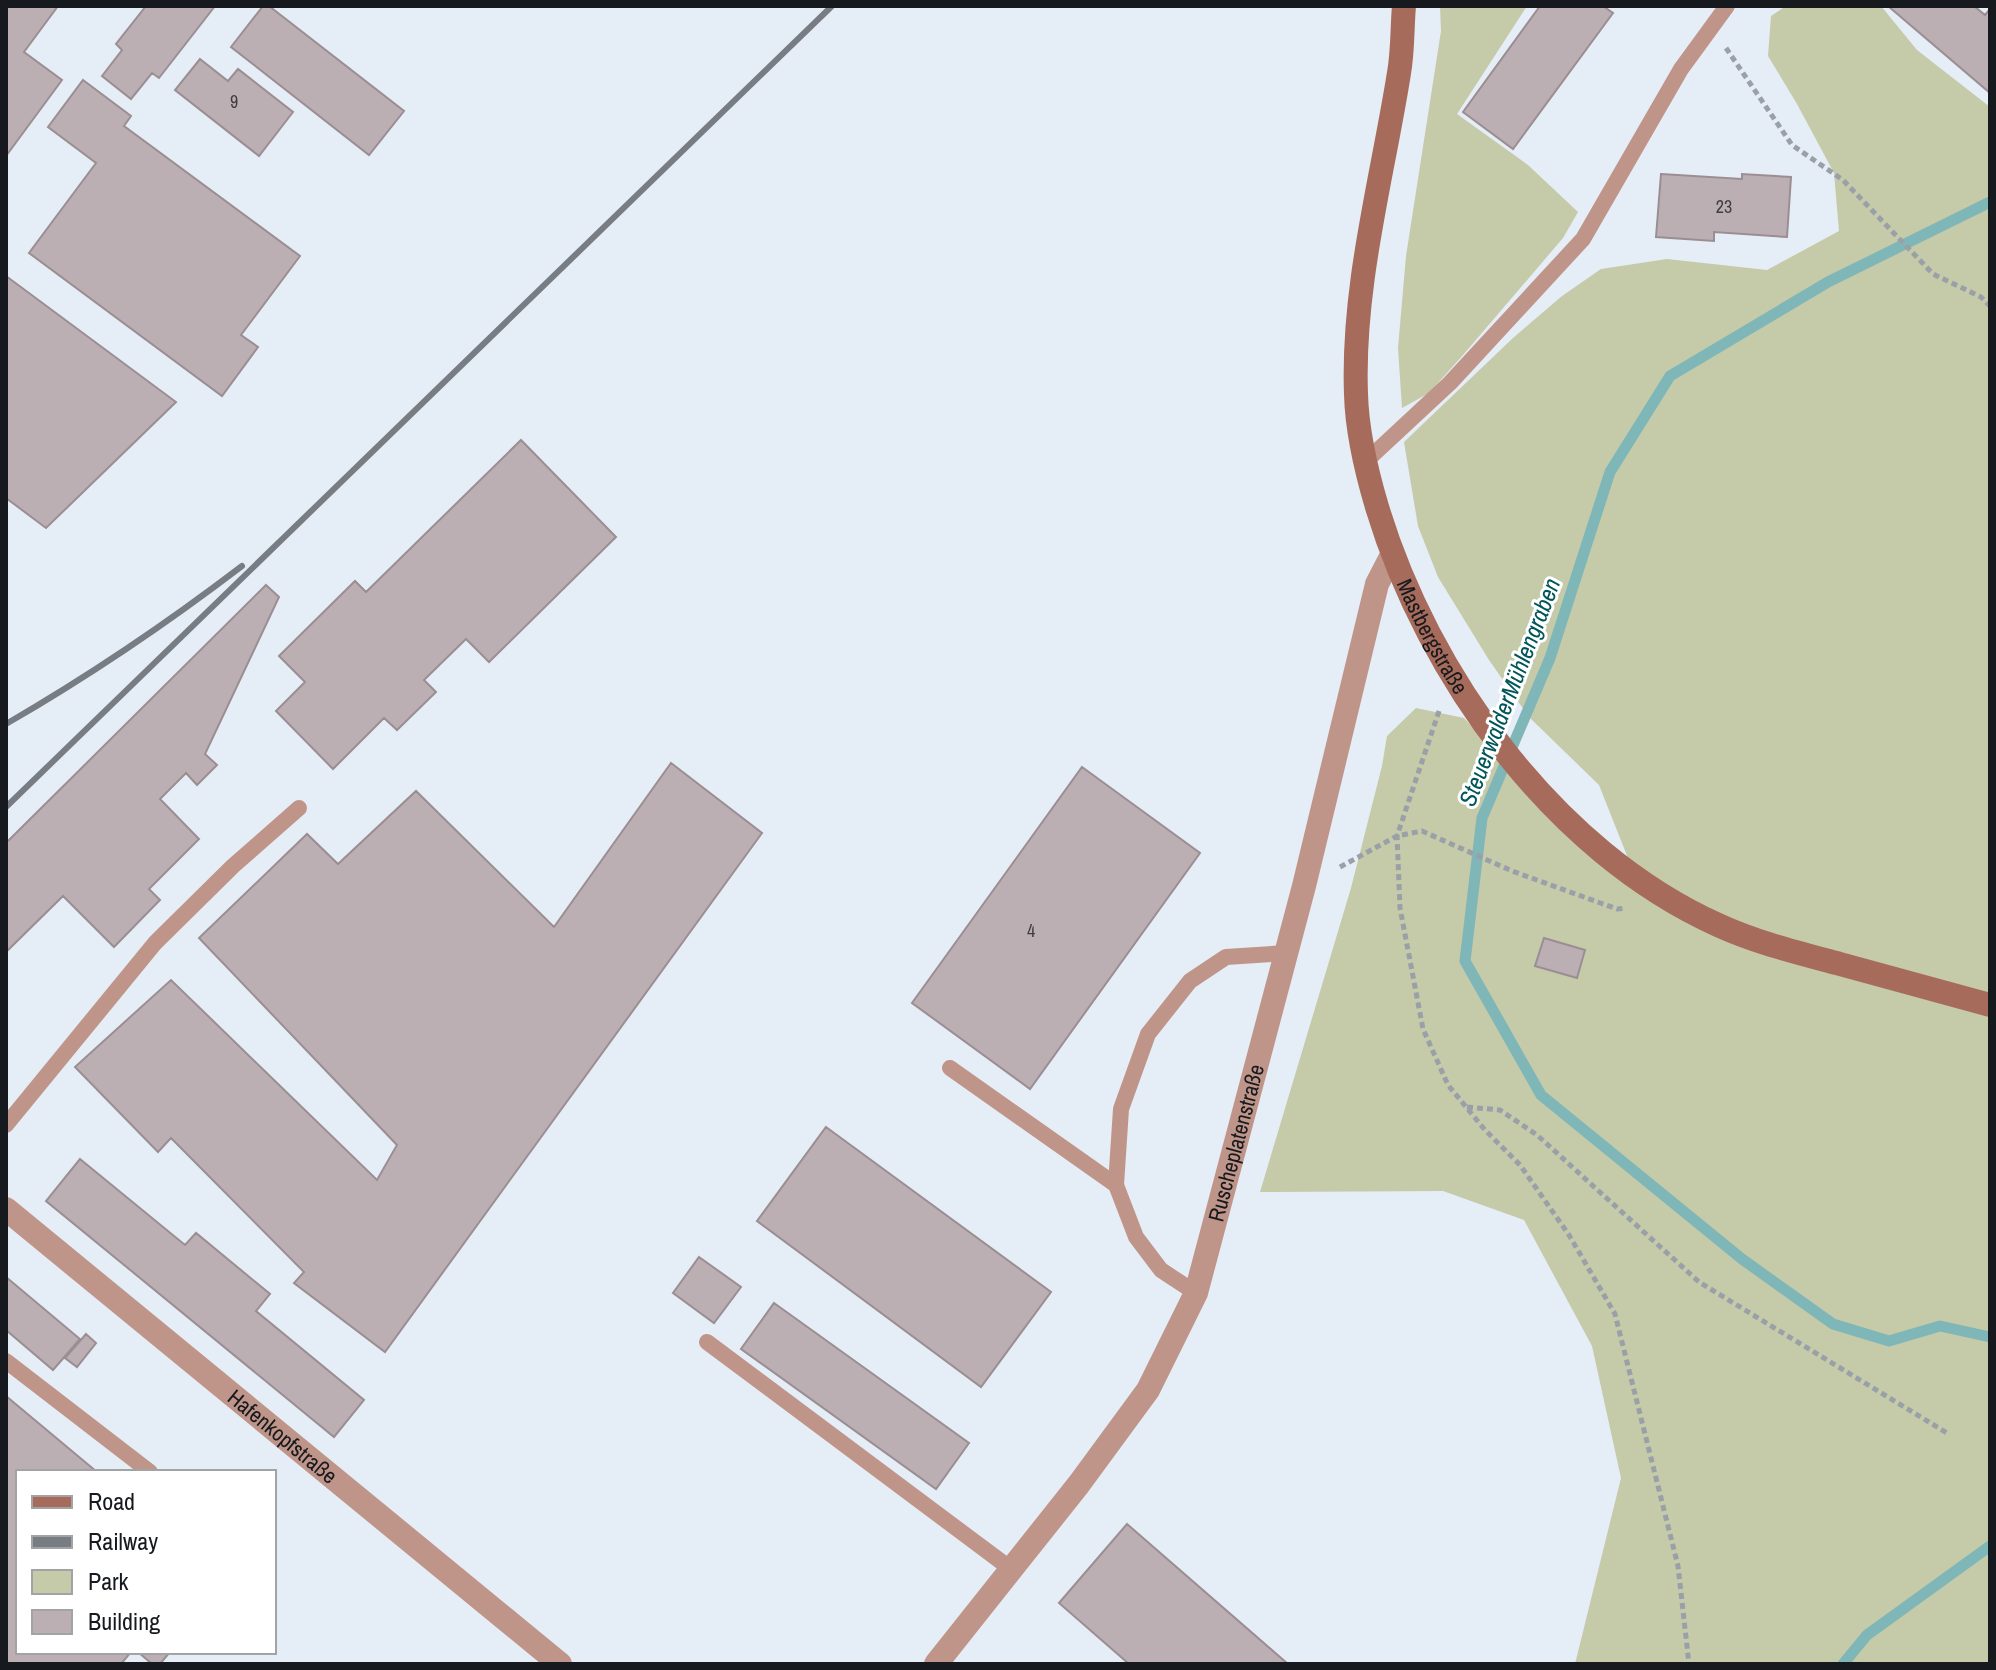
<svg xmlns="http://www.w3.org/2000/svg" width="1996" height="1670" font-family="'Archivo Narrow',sans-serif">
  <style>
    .green { fill: #c5caa9 }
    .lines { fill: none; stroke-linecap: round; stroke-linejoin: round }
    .stream { stroke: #7fb6b8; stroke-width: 11 }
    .building { fill: #bcafb3; stroke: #9b8e92; stroke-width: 2 }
    .path { stroke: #9aa0a8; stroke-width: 5; stroke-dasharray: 6 4; stroke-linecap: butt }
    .lane { stroke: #bf958a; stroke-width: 16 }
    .street { stroke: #bf958a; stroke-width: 24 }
    .secondary { stroke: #a66b5b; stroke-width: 24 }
    .rail { stroke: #787d84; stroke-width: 6 }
    .labels { text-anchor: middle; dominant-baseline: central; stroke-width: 6; stroke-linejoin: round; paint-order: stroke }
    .number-label { font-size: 18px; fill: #403e42 }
    .street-label { font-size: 22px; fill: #16191d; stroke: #fff }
    .water-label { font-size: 24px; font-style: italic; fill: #005659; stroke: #fff }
  </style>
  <rect width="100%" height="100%" fill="#e5edf7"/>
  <path class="green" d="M1440,6H1527L1457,114L1528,165L1578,212L1563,238L1463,355L1429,393L1402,408L1398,348L1406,256L1441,31Z
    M1786,6H1881L1917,50L1990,107V1664H1575L1621,1478L1592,1346L1524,1220L1443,1191L1260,1192L1351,888L1382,766L1387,736L1416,708L1464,718L1513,772L1641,891L1599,785L1529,717L1489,660L1438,577L1418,526L1404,442L1513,338L1562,296L1601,269L1667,259L1767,270L1839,231L1834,173L1797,104L1768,56L1771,16Z"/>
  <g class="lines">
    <path class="stream" d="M1990,202L1828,282L1670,376L1610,472L1550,658L1482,818L1465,961L1541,1095L1742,1259L1833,1324L1889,1341L1940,1326L1990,1337
      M1843,1664L1867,1635L1990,1546"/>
  </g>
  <path class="building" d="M6,6H58L24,52L62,80L6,156Z
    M146,6H215L159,78L152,73L131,99L102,76L122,50L116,44Z
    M263,6H269L404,111L369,155L231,47Z
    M1540,6H1603L1613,13L1513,149L1463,112Z
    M1888,6H1974L1985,15L1990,9V93Z
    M200,59L228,81L238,69L293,112L259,156L175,90Z
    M83,80L131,116L124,126L300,256L241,335L258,347L222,396L29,253L96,163L48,127Z
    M1661,174L1742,179V174L1791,177L1787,237L1714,232V241L1656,237Z
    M6,276L176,402L46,528L6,498Z
    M521,440L616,537L489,662L466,639L424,680L436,692L397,730L384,718L333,769L276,711L305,682L279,656L355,581L366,592Z
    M266,585L279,597L205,754L217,765L197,785L186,773L160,799L199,839L149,889L160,900L114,947L63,896L6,952V843Z
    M671,763L762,833L385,1352L294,1283L304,1272L171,1138L158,1152L75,1067L171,980L377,1180L397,1145L199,938L307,834L338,864L416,791L554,927Z
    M1082,767L1200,853L1030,1089L912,1003Z
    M1544,938L1585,950L1577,978L1535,966Z
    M826,1127L1051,1292L981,1387L757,1221Z
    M80,1159L185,1245L196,1233L270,1294L256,1311L364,1400L334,1437L46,1201Z
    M699,1257L741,1287L714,1323L673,1293Z
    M6,1277L80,1339L53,1370L6,1330Z
    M774,1303L969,1443L936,1489L741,1349Z
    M86,1334L96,1343L77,1367L65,1358Z
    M6,1396L97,1472H18V1652H131L121,1664H6Z
    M1127,1524L1288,1664H1129L1059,1603Z
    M138,1652H170L160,1664H152Z"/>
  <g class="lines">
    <path class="path" d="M1726,48L1792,145L1843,180L1933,274L1981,297L1990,306
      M1439,711L1397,836L1400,908L1423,1029L1448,1085L1485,1130L1520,1165L1569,1235L1615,1314L1678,1566L1689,1664
      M1340,867L1397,836L1422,831L1512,871L1617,909L1626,908
      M1467,1107L1500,1110L1537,1135L1699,1282L1947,1433"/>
    <path class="lane" d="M1364,463L1450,383L1583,239L1681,69L1727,6
      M950,1068L1116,1185
      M6,1125L155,943L233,866L299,808
      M1196,1293L1161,1270L1136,1237L1116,1185L1121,1109L1148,1034L1190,981L1226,957L1286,953
      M707,1342L1011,1569
      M6,1361L150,1472"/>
    <g class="street">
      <path id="s1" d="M6,1209L560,1664"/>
      <path id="s2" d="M936,1664L1079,1484L1148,1390L1196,1293L1304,886L1377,584L1392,555"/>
    </g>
    <path class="secondary" id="s3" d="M1404,6C1402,28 1403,51 1399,73C1382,180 1352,286 1356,394C1357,433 1366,470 1377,507C1428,676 1554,851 1718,925C1757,943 1799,953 1840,964C1890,978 1940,991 1990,1005"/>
    <path class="rail" d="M6,724C89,676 166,624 242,566
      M6,807L832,6"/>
  </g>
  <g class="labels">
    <g class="number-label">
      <text x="234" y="101">9</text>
      <text x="1724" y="206">23</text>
      <text x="1031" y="930">4</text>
    </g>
    <g class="street-label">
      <text stroke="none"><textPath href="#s3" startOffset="648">Mastbergstraße</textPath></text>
      <text stroke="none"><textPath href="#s2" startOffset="610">Ruscheplatenstraße</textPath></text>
      <text stroke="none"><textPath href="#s1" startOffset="358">Hafenkopfstraße</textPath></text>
    </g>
    <g class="water-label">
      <text transform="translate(1509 692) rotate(-69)">SteuerwalderMühlengraben</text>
    </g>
  </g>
  <rect width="1996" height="1670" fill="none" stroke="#16191d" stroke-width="16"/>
  <rect x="16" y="1470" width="260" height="184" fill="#ffffff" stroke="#a2a3a5" stroke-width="2"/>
  <rect x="32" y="1496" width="40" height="12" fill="#a66b5b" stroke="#a2a3a5" stroke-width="2"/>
  <text x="88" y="1510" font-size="24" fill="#16191d">Road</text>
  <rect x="32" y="1536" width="40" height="12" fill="#787d84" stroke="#a2a3a5" stroke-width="2"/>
  <text x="88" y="1550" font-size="24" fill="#16191d">Railway</text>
  <rect x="32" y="1570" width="40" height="24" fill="#c5caa9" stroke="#a2a3a5" stroke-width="2"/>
  <text x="88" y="1590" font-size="24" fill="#16191d">Park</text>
  <rect x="32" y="1610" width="40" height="24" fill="#bcafb3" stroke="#a2a3a5" stroke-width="2"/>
  <text x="88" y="1630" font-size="24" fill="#16191d">Building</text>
</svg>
